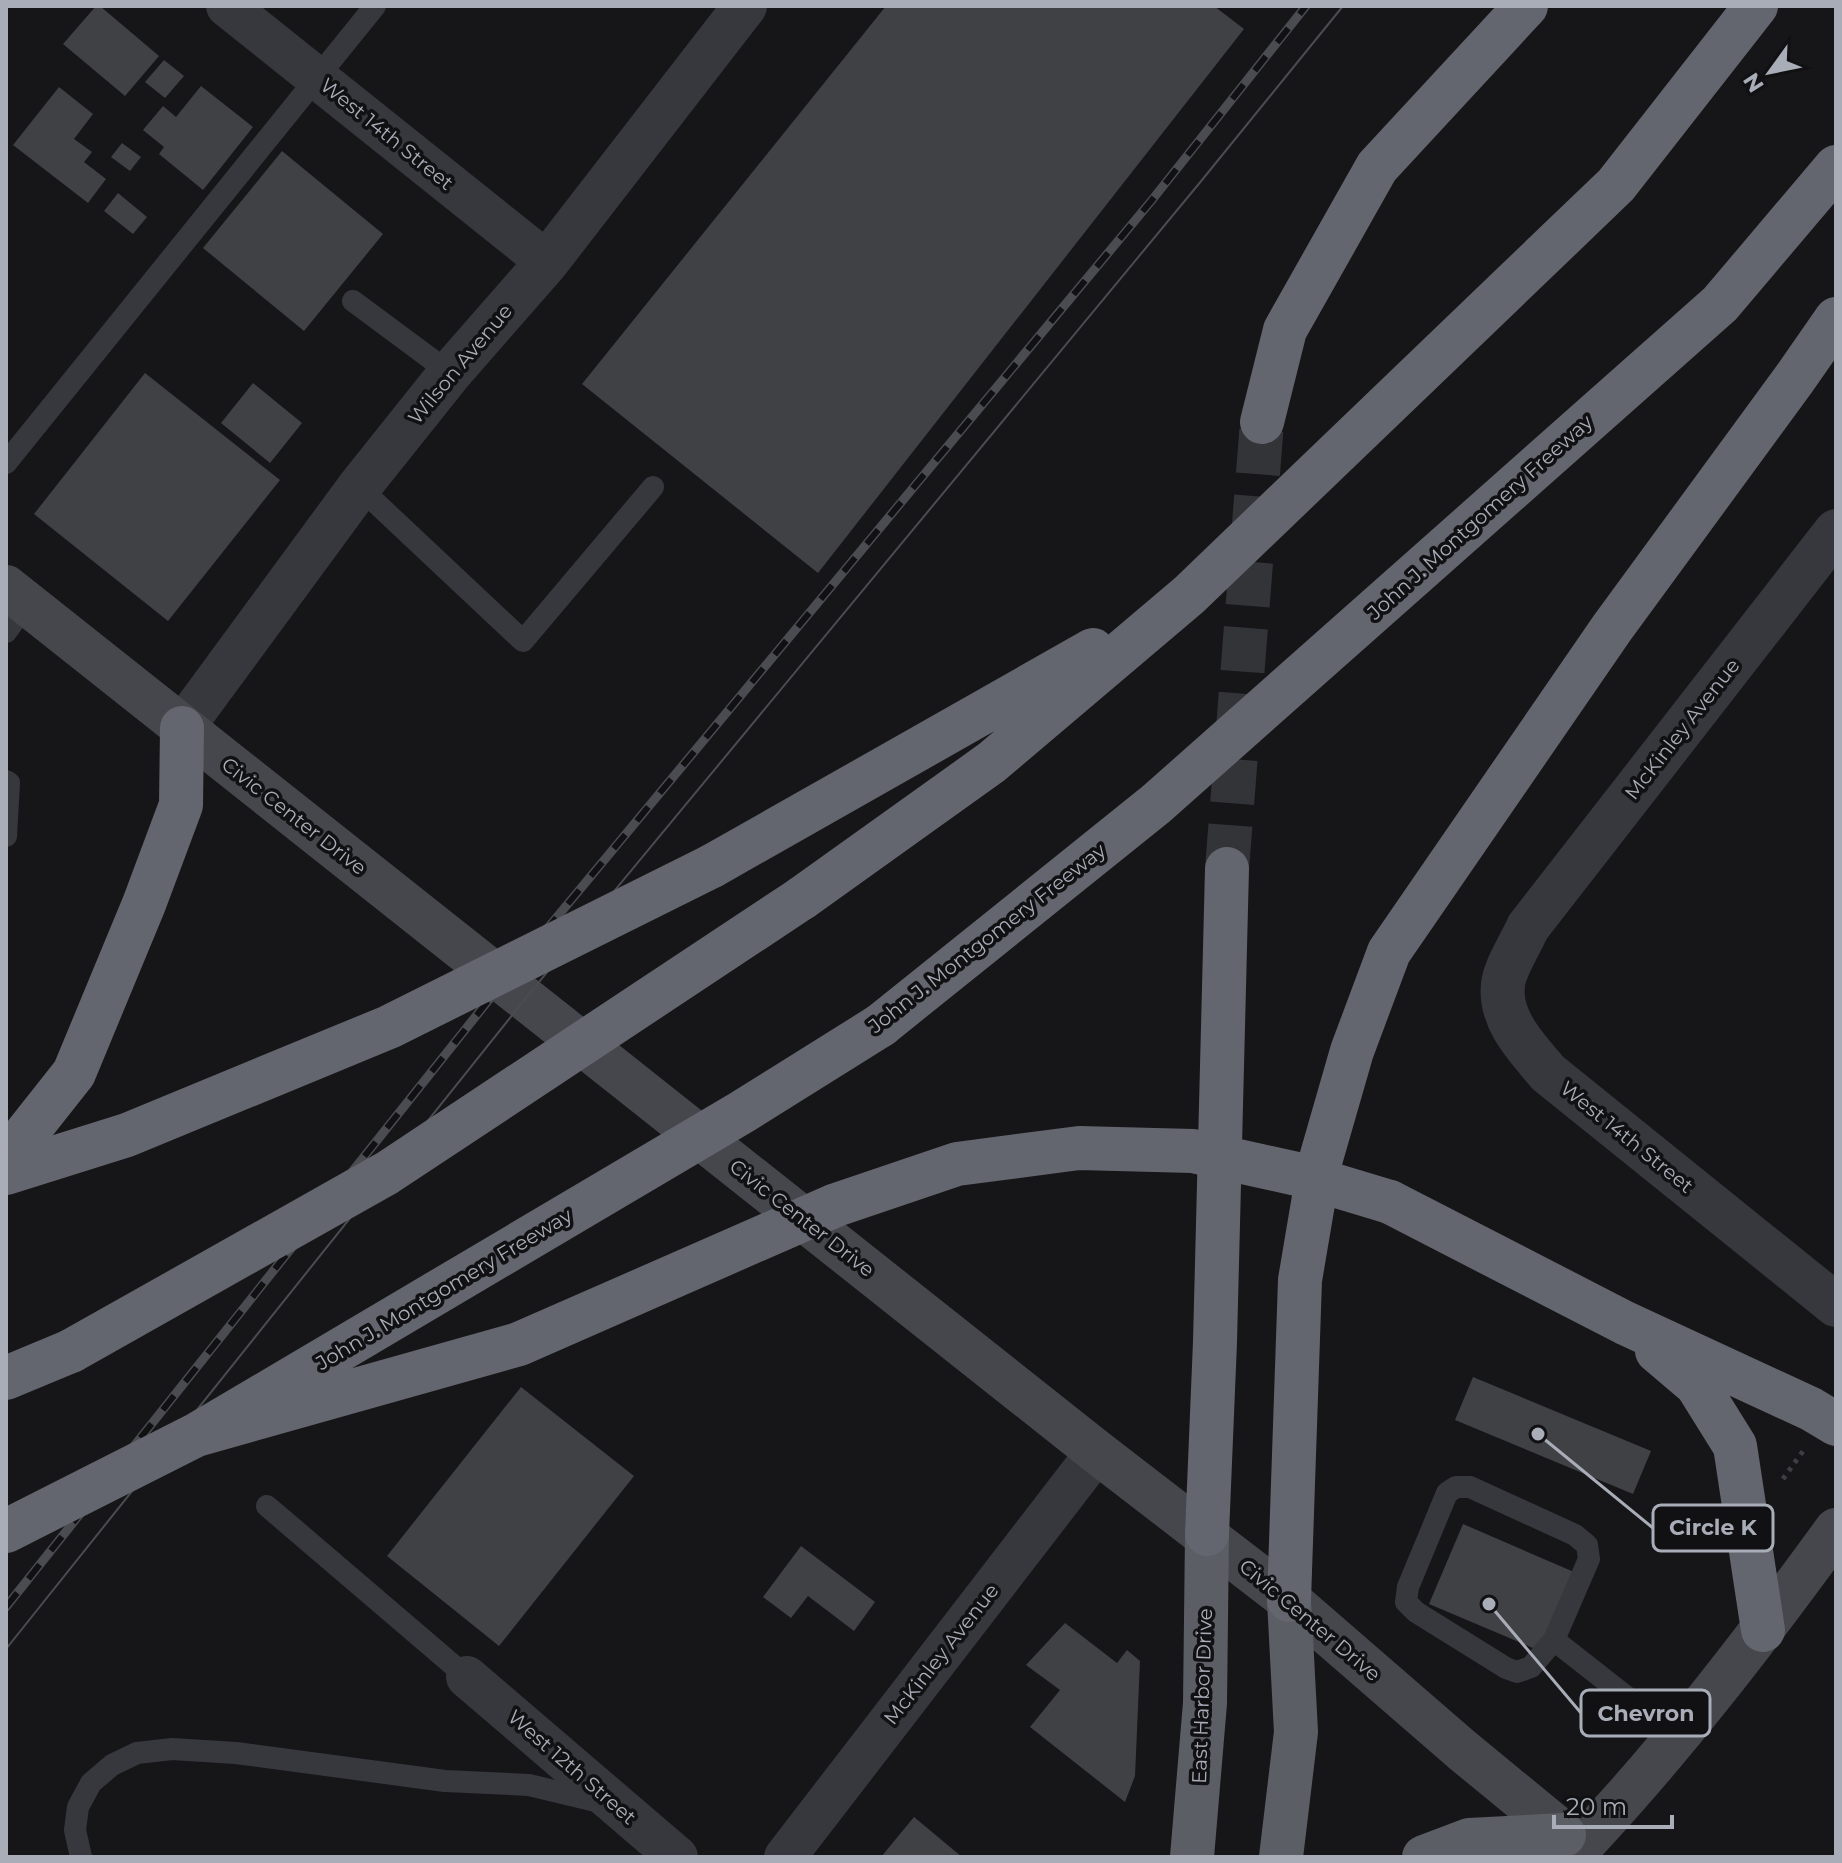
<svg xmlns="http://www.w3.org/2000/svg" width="1842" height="1863" font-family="Montserrat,sans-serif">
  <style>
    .building { fill: #404145 }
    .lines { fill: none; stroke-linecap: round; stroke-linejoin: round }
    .motorway-tunnel { stroke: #333438; stroke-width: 44; stroke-dasharray: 44 22; stroke-linecap: butt }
    .path { stroke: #3d3f44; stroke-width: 5; stroke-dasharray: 4 6; stroke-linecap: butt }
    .service { stroke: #37383d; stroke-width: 22 }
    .minor { stroke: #37383d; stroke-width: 42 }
    .tertiary { stroke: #37383d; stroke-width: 44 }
    .secondary { stroke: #45474d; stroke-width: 44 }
    .trunk { stroke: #5b5e65; stroke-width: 44 }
    .motorway { stroke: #63666e; stroke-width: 44 }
    .tram { stroke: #4a4c52; stroke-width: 2 }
    .rail-casing { stroke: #4a4c52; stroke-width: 9 }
    .rail { stroke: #111113; stroke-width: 6; stroke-dasharray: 18; stroke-linecap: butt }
    .motorway-bridge { stroke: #63666e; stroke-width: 44 }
    .labels { text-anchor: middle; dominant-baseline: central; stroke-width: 7; stroke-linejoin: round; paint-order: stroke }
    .street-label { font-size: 20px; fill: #a8adb8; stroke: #111113 }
    .leader { fill: none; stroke: #a8adb8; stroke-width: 3 }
    .callout-dot { fill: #a8adb8; stroke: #111113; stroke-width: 3 }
    .callout { fill: #111113; stroke: #a8adb8; stroke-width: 3 }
    .callout-label { font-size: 22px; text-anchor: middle; font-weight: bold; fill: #a8adb8 }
  </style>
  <rect width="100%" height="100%" fill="#161618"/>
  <path class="building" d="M96,6H100L159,56L125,96L63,44Z
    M886,6H1214L1244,29L818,573L582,384Z
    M164,60L184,76L165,98L145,82Z
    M201,86L253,127L203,190L159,154L164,147L143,130L163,106L176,117Z
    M59,87L93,114L74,139L92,152L84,162L106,179L88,203L13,145Z
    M122,143L141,157L130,171L111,157Z
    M282,151L383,234L304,331L203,248Z
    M118,193L147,217L133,234L104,211Z
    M145,373L280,480L168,621L34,514Z
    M253,383L302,423L270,463L221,423Z
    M1473,1377L1651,1451L1633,1494L1455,1420Z
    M521,1387L634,1476L499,1646L387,1556Z
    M1463,1524L1574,1572L1540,1651L1429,1604Z
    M801,1546L875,1602L854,1631L808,1596L791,1618L763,1597Z
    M1065,1623L1117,1663L1127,1650L1140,1661L1135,1776L1125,1802L1030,1727L1060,1690L1026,1665Z
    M914,1817L962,1857H881Z"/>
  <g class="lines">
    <path class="motorway-tunnel" d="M1227,869L1262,422"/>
    <path class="path" d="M1783,1479L1803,1451"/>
    <path class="service" d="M353,301L450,373
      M6,463L375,6
      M359,487L523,641L653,487
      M6,632L27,603
      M6,781L9,783L6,836
      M267,1506L467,1677
      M1554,1640L1589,1559L1587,1545L1575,1535L1470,1487H1456L1447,1493L1408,1587L1406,1602L1416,1612L1506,1668L1517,1672L1531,1667L1554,1640L1675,1735
      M81,1857L75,1830L78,1807L91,1783L112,1765L137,1753L172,1749L236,1753L445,1781L529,1785L600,1802"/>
    <path class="minor" d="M227,6L547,262
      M467,1677L677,1857
      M785,1857L1097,1452"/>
    <path class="tertiary" d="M1836,531L1528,927C1521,943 1504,969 1503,985C1499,1020 1527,1048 1548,1073L1836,1305
      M182,728L359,487L450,373L547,262L745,6"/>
    <path class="secondary" d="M6,587L1097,1452L1289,1600L1462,1750L1580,1847C1673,1748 1756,1640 1836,1530"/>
    <path class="trunk" d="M1192,1857L1205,1703L1207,1534
      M1281,1857L1296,1732L1289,1600
      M1424,1857L1469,1840L1564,1835"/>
    <path class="motorway" d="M1262,422L1285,330L1377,167L1526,6
      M712,866L1093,650
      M802,898L992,762L1189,595L1616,185L1756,6
      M881,1025L1156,804L1720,304L1836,167
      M6,1159L74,1073L144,904L181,805L182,728
      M1390,1202L1625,1323L1811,1409L1836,1424
      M1657,1351L1697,1385L1735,1446L1763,1630
      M6,1378L71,1351
      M1207,1534L1215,1342L1227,869
      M1289,1600L1300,1280L1320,1162L1352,1051L1389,952L1612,628L1795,378L1836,319"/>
    <path class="tram" d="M6,1649L525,999L1202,180L1343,6"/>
    <g class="rail-casing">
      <path id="rail" d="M6,1607L503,982L1152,200L1306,6"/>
    </g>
    <use href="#rail" class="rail"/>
    <path class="motorway-bridge" d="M6,1173L127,1135L389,1027L712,866
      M71,1351L387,1173L802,898
      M196,1435L519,1344L836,1205L957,1164L1079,1148L1193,1151L1297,1174L1390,1202
      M6,1531L196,1435L742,1112L881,1025"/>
  </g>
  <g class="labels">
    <g class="street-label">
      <text transform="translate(387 134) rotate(39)">West 14th Street</text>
      <text transform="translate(460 364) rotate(-50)">Wilson Avenue</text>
      <text transform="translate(1480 517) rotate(-42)">John J. Montgomery Freeway</text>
      <text transform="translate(1682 729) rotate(-52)">McKinley Avenue</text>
      <text transform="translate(294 816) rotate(38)">Civic Center Drive</text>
      <text transform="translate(987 938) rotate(-38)">John J. Montgomery Freeway</text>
      <text transform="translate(1627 1137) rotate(39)">West 14th Street</text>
      <text transform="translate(802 1218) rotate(38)">Civic Center Drive</text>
      <text transform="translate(444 1289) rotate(-31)">John J. Montgomery Freeway</text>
      <text transform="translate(1310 1620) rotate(40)">Civic Center Drive</text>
      <text transform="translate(941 1654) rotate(-52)">McKinley Avenue</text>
      <text transform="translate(1202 1696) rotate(-88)">East Harbor Drive</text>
      <text transform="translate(572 1767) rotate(41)">West 12th Street</text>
    </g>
  </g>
  <path class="leader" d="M1538 1434L1653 1528M1489 1604L1581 1713"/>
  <g class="callout-dot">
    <circle cx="1538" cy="1434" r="8"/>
    <circle cx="1489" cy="1604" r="8"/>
  </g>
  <g class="callout">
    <rect x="1653" y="1505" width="120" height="46" rx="8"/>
    <rect x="1581" y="1690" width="129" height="46" rx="8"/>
  </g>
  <g class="callout-label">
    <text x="1713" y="1535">Circle K</text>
    <text x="1646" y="1721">Chevron</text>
  </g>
  <rect width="1842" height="1863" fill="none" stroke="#a8adb8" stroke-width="16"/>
  <g transform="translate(1770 72) rotate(237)" stroke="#111113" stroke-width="6" paint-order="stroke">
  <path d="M0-6L14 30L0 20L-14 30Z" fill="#a8adb8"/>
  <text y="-12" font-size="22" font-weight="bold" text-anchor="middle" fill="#a8adb8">N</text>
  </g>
  <path d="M1554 1815v12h118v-12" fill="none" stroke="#a8adb8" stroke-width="4"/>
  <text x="1566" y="1815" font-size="24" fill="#a8adb8" stroke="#111113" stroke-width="6" paint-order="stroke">20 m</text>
</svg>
